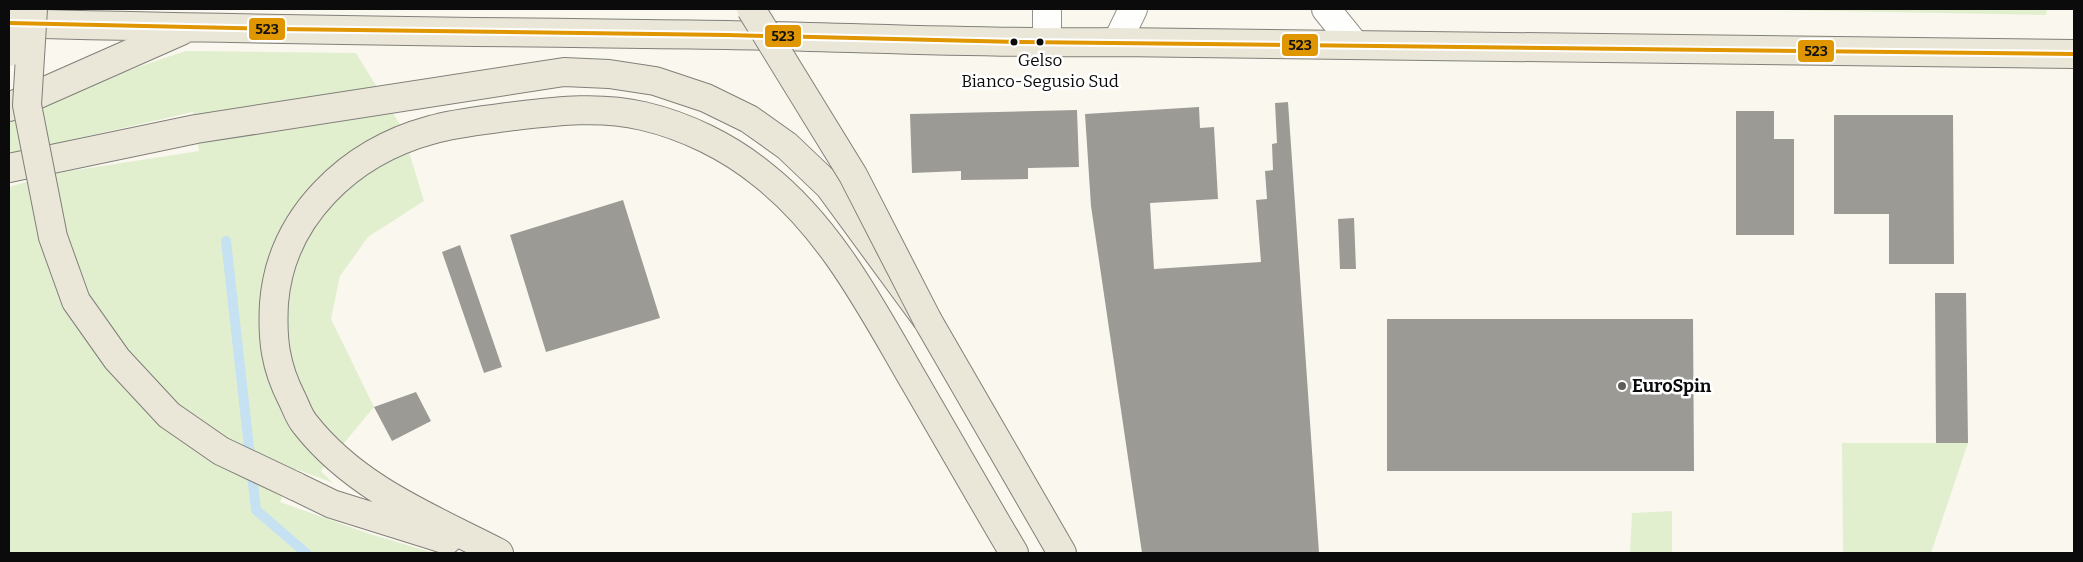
<svg xmlns="http://www.w3.org/2000/svg" width="2083" height="562" font-family="Bitter,serif">
  <style>
    .green { fill: #e1efcf }
    .lines { fill: none; stroke-linecap: round; stroke-linejoin: round }
    .stream { stroke: #c6e2f2; stroke-width: 10 }
    .building { fill: #9c9a95 }
    .minor-casing { stroke: #93928d; stroke-width: 30 }
    .major-casing { stroke: #807f7a; stroke-width: 30 }
    .minor { stroke: #fefefc; stroke-width: 28 }
    .major { stroke: #ebe7d8; stroke-width: 28 }
    .major-bridge-casing { stroke: #807f7a; stroke-width: 30; stroke-linecap: butt }
    .major-bridge { stroke: #ebe7d8; stroke-width: 28 }
    .bus-1-casing { stroke: #fff; stroke-width: 8 }
    .bus-1 { stroke: #df9601; stroke-width: 4 }
    .bus-dot { fill: #0b0b0b; stroke: #fff; stroke-width: 2 }
    .poi-dot { fill: #5f5e5a; stroke: #fff; stroke-width: 2 }
    .labels { text-anchor: middle; dominant-baseline: central; stroke-width: 5; stroke-linejoin: round; paint-order: stroke }
    .bus-label { font-size: 17px; fill: #0b0b0b; stroke: #fff }
    .poi-label { font-size: 18px; font-weight: bold; fill: #0b0b0b; stroke: #fff; text-anchor: start }
    .line-badge { stroke: #fff; stroke-width: 2 }
    .pale-badge-label { font-size: 14px; text-anchor: middle; font-weight: bold; fill: #111 }
  </style>
  <rect width="100%" height="100%" fill="#faf8ee"/>
  <path class="green" d="M1721,9H2047L2046,15Z
    M186,51L356,53L401,126L424,201L368,237L340,276L331,319L374,407L321,471L333,483L296,469L280,502L370,534L434,553H9V187L57,173L199,151L193,112L9,154V122C66,94 125,70 186,51Z
    M1842,443H1968L1931,553H1843Z
    M1672,511V553H1630L1632,513Z"/>
  <g class="lines">
    <path class="stream" d="M226,241L256,510L306,553"/>
  </g>
  <path class="building" d="M1288,102L1319,553H1142L1091,206L1085,114L1199,107L1200,128L1214,127L1218,199L1150,203L1154,269L1261,262L1256,200L1267,199L1265,171L1273,170L1272,144L1277,143L1275,103Z
    M1077,110L1079,167L1028,168V179L961,180V171L912,173L910,114Z
    M1736,111H1774V139H1794V235H1736Z
    M1834,115H1953L1954,264H1889V214H1834Z
    M623,200L660,318L546,352L510,235Z
    M1354,218L1356,269H1340L1338,219Z
    M460,245L502,367L484,373L442,252Z
    M1935,293H1966L1968,443H1936Z
    M1387,319H1693L1694,471H1387Z
    M416,392L431,421L392,441L374,407Z"/>
  <g class="lines">
    <g class="minor-casing">
      <path id="minor" d="M1326,9L1355,45
        M1117,42L1133,9
        M1047,43V9"/>
    </g>
    <g class="major-casing">
      <path id="major" d="M9,23C248,30 488,32 727,35C857,37 987,44 1117,42L2074,54
        M9,107L181,31
        M9,168L196,129L564,72L609,74L655,81L706,98L749,119L787,146L829,186L928,321L1062,553
        M295,486L332,504L447,540
        M499,553C429,517 355,488 305,424C299,417 296,407 292,399C275,366 272,339 274,303C281,216 350,152 431,130C458,122 487,120 515,116C558,111 600,106 643,116C686,126 729,147 763,175C829,227 869,303 910,374C945,434 979,494 1014,553"/>
    </g>
    <use href="#minor" class="minor"/>
    <use href="#major" class="major"/>
    <g class="major-bridge-casing">
      <path id="major-bridge" d="M33,9L27,105L53,237L76,301L117,359L169,415L221,451L295,486
        M751,9L853,175L928,321
        M9,52L18,9"/>
    </g>
    <use href="#major-bridge" class="major-bridge"/>
    <g class="bus-1-casing">
      <path id="bus-1" d="M9,23L278,29L727,35L1020,42L2074,54"/>
    </g>
    <use href="#bus-1" class="bus-1"/>
  </g>
  <g class="bus-dot">
    <circle cx="1014" cy="42" r="4.5"/>
    <circle cx="1040" cy="42" r="4.5"/>
  </g>
  <circle class="poi-dot" cx="1622" cy="386" r="5"/>
  <g class="labels">
    <g class="bus-label">
      <text x="1040" y="60">Gelso<tspan x="1040" dy="21">Bianco-Segusio Sud</tspan></text>
    </g>
    <g class="poi-label">
      <text x="1632" y="386">EuroSpin</text>
    </g>
  </g>
  <g class="line-badge">
    <rect x="248" y="17" width="38" height="24" rx="5" fill="#df9601"/>
    <rect x="764" y="24" width="38" height="24" rx="5" fill="#df9601"/>
    <rect x="1281" y="33" width="38" height="24" rx="5" fill="#df9601"/>
    <rect x="1797" y="39" width="38" height="24" rx="5" fill="#df9601"/>
  </g>
  <g class="pale-badge-label">
    <text x="267" y="34">523</text>
    <text x="783" y="41">523</text>
    <text x="1300" y="50">523</text>
    <text x="1816" y="56">523</text>
  </g>
  <rect width="2083" height="562" fill="none" stroke="#0b0b0b" stroke-width="20"/>
</svg>
